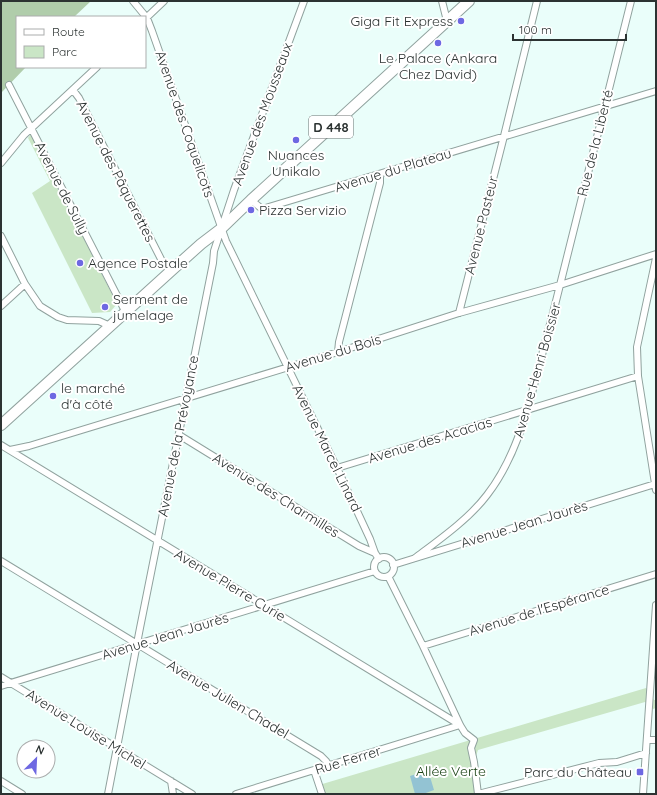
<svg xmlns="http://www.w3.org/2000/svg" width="657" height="795" font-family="Quicksand,sans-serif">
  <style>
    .green { fill: #cae6c6 }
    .forest { fill: #b0cdab }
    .water { fill: #93c3d3 }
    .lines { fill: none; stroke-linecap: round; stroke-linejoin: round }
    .street-casing { stroke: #90a29e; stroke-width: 8 }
    .primary-casing { stroke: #90a29e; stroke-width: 12 }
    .street { stroke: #fff; stroke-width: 6 }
    .primary { stroke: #fff; stroke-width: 10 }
    .poi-dot { fill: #6e68e2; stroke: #fff; stroke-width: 1.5 }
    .labels { text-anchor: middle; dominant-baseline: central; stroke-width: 4; stroke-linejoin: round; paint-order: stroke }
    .shield { fill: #fff; stroke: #6b7070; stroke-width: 1 }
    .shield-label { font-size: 13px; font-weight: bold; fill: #2c3332 }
    .poi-label { font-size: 14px; fill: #2c3332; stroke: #fff; text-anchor: start }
    .street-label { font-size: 14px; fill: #2c3332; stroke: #fff }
    .park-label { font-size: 14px; fill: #184013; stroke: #fff }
  </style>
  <rect width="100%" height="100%" fill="#eafefa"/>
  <path class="green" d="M31,134L117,304L110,312L92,313L32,193L50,181L28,138Z
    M646,688L654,700H656V708L653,709L645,702L478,750L474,762L478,794H322L319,785Z"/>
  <path class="forest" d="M1,1H91L74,17H17V67H26L1,93Z"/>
  <path class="water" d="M428,770L434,790L423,794H415L410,776Z"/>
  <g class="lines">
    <g class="street-casing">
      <path id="street" d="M133,1L147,18L152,31L226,241L337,468L370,539L375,553L379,559
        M442,1L447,21
        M145,19L164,1
        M9,85L126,313
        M73,90L79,98L164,265L172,270
        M1,163L24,135L97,67
        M251,200L262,209L656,91
        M1,236L25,284L40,306L58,317L67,320L99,321L110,326
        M656,258L637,347L638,376L656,490
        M1,306L25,284
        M459,313L504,136L537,1
        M338,352L339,342L380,183V174
        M179,435L359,546L375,553
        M1,445L460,725
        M10,450L29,446L338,352L459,313L560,285L656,254
        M337,468L638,376
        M374 567a10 10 0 1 1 20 0a10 10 0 1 1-20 0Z
        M415,558C439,540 469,519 487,495C514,460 526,417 537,374C543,351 549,328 555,305C581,204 605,102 631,1
        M1,561L321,756L326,761L329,766
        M393,565L655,484
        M388,576L423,646L460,725L465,733L474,740L471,748L474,762L478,794
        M423,646L656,574
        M1,677L192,794
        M1,686L375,571
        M647,740H656
        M314,770L322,794
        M1,781L22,794
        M171,781L173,794
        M108,794L140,628L213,263L214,251L234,190L304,1
        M236,794L460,725
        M478,794L599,763L617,762L646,753
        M643,794L656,605"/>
    </g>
    <g class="primary-casing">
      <path id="primary" d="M1,425L172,270L201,244L222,228L251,200L469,1"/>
    </g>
    <use href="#street" class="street"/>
    <use href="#primary" class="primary"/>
  </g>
  <g class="poi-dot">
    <circle cx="461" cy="21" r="4"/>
    <circle cx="438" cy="43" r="4"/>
    <circle cx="296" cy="140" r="4"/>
    <circle cx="251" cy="210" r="4"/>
    <circle cx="80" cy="263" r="4"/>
    <circle cx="105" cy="307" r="4"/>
    <circle cx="53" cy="396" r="4"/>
    <rect x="636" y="768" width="8" height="8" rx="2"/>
  </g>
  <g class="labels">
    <rect class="shield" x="309" y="116" width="44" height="22" rx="3"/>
    <g class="shield-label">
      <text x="331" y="127">D 448</text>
    </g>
    <g class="poi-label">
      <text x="453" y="21" text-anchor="end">Giga Fit Express</text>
      <text x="438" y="58" text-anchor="middle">Le Palace (Ankara<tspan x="438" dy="16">Chez David)</tspan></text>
      <text x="296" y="155" text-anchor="middle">Nuances<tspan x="296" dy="16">Unikalo</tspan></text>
      <text x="259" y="210">Pizza Servizio</text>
      <text x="88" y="263">Agence Postale</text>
      <text x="113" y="299">Serment de<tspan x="113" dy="16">jumelage</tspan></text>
      <text x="61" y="388">le marché<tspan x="61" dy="16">d'à côté</tspan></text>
      <text x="632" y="772" text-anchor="end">Parc du Château</text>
    </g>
    <g class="street-label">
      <text transform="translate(262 114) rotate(-70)">Avenue des Mousseaux</text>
      <text transform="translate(185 124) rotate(71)">Avenue des Coquelicots</text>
      <text transform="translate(595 143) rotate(-76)">Rue de la Liberté</text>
      <text transform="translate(393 170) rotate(-17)">Avenue du Plateau</text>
      <text transform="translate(116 171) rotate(63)">Avenue des Pâquerettes</text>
      <text transform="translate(62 188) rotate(63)">Avenue de Sully</text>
      <text transform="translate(481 225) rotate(-76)">Avenue Pasteur</text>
      <text transform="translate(333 353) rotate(-17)">Avenue du Bois</text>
      <text transform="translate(537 370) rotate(-74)">Avenue Henri Boissier</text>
      <text transform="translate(178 436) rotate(-79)">Avenue de la Prévoyance</text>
      <text transform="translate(430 440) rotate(-17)">Avenue des Acacias</text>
      <text transform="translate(327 448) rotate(64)">Avenue Marcel Linard</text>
      <text transform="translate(276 495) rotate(32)">Avenue des Charmilles</text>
      <text transform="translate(524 524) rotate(-17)">Avenue Jean Jaurès</text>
      <text transform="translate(230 585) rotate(31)">Avenue Pierre Curie</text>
      <text transform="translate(539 610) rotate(-17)">Avenue de l'Espérance</text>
      <text transform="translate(165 636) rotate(-17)">Avenue Jean Jaurès</text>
      <text transform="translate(228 699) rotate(31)">Avenue Julien Chadel</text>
      <text transform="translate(86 729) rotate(32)">Avenue Louise Michel</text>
      <text transform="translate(348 760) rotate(-17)">Rue Ferrer</text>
    </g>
    <g class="park-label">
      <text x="451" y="771">Allée Verte</text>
    </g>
  </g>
  <rect width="657" height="795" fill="none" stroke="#2c3332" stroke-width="4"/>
  <rect x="16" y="16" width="130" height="52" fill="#ffffff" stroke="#abadad"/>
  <rect x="24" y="29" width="20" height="6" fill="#ffffff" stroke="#abadad"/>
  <text x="52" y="36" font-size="12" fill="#2c3332">Route</text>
  <rect x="24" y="46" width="20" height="12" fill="#cae6c6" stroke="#abadad"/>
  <text x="52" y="56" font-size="12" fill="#2c3332">Parc</text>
  <g transform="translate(36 759) rotate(24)"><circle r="19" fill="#ffffff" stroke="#abadad"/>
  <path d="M0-3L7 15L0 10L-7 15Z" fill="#6e68e2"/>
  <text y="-6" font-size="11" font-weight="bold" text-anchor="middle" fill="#2c3332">N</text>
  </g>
  <path d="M513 34v6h113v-6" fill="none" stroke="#2c3332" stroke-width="2"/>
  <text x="519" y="34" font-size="12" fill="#2c3332" stroke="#ffffff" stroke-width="3" paint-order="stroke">100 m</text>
</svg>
